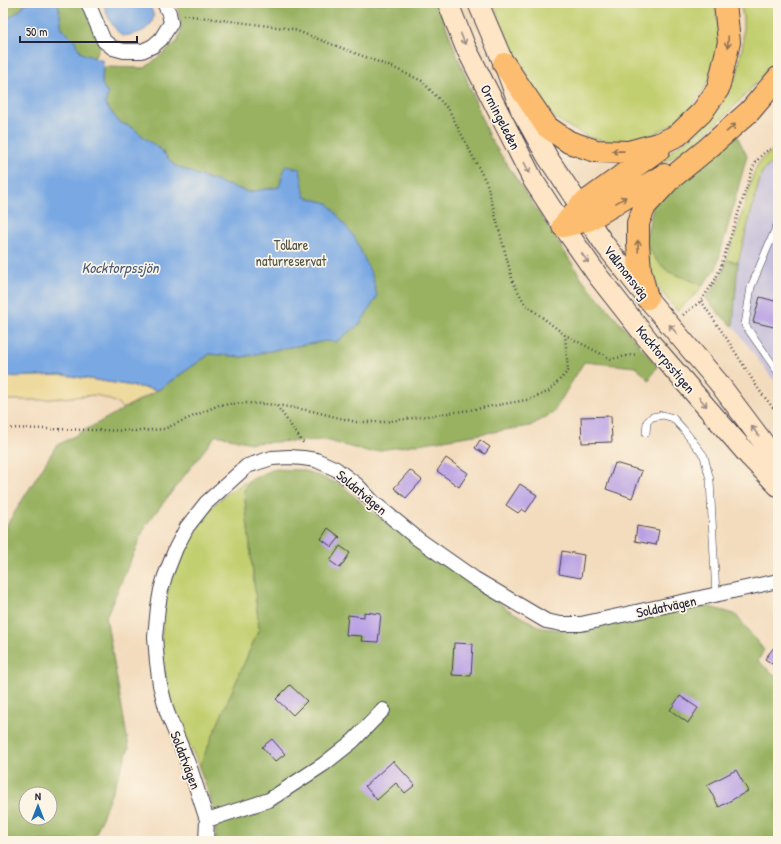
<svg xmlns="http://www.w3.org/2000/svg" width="781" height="844" font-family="'Patrick Hand',sans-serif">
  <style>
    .industrial { fill: #c6c0da }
    .green { fill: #c2cf70; stroke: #727856 }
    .forest { fill: #99b262; stroke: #5e6a4e; fill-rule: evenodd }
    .sand { fill: #eeda9e; stroke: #887e6c }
    .water { fill: #79a8e3; stroke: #4e658f }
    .building { fill: #b9a0e5 }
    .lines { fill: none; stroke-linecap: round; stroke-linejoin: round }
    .lane-casing { stroke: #413e4e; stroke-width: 8 }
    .street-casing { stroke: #413e4e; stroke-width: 16 }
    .secondary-casing { stroke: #413e4e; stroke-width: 22 }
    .highway-casing { stroke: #413e4e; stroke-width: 24 }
    .path { stroke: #413e4e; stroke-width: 2.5; stroke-dasharray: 1 3; stroke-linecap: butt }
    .lane { stroke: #fff; stroke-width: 7 }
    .street { stroke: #fff; stroke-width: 14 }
    .secondary { stroke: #fee5c5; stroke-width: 20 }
    .highway { stroke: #fcbd6f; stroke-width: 22 }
    .oneway { stroke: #9b8d87 }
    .oneway2 { stroke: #8f7055 }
    .labels { text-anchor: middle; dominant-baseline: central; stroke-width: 3.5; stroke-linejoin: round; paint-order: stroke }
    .street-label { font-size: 14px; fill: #22223b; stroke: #fcf5e5 }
    .park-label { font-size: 14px; fill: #52564b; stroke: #fcf5e5 }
    .water-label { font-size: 15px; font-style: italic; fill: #45587e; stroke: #fcf5e5 }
  </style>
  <rect width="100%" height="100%" fill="#fcf5e5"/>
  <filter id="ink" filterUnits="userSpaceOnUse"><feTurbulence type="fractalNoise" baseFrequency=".025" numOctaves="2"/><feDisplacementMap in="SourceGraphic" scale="8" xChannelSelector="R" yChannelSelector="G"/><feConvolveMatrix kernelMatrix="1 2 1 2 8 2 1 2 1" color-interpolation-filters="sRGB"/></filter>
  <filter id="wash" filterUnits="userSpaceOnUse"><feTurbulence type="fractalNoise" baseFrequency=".012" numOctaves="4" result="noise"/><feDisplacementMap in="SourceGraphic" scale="16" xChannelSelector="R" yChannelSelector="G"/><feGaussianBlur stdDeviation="0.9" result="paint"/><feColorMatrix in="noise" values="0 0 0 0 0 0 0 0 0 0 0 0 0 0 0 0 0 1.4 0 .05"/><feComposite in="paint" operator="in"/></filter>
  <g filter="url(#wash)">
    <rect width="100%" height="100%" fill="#f3dcbd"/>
    <path class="industrial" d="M778,160V386L733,326L738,262L758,186L762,172L773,162Z"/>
    <path class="green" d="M492,3H715L720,39L709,81L697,100L681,119L656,133L642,139L610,142L588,137L571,128L553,117L537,96L500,22Z
      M740,3H778V56L760,79L730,111L698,140L602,204L598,201L696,134L718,110L737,75L743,43V17Z
      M778,150V160L773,162L762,172L758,186L738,262L726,260C731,245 738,230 742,214C747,197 750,179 758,164C763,157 770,151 778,150Z
      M645,243L657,261L669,272L703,285L697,293L677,311L651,279Z
      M250,480L244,491L259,629L200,766L180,727L168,691L161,643L164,609L170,582L190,529L210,508L229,492Z"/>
    <path class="forest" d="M3,3H26L20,10L3,22Z
      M58,3H83L101,44L94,58L81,53L74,39L62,29Z
      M177,3H437L489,137L583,280L657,366L649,380L636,367L584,362L553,413L530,426L369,452L325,440L251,443L216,435L146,525L106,617L129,748L93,841H3V531L56,446L158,390L210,354L242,357L284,348L326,341H336L328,203L305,197L279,187L248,192L195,174L174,165L159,148L146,139L133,128L119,122L105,104L108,94L102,85L103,67L145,68L178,41L181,28ZM26,794H50V818H26Z
      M736,134L747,156L716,269L703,285L669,272L657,261L645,243L653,205Z
      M726,260L738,262L733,326L720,315L706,298L723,273Z
      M274,469L303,470L342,485L368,509L509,610L542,628L573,631L616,623L706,606L735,614L764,650L758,661L778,678V841H216L213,807L199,767L259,629L244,491L250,480Z"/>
    <path class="sand" d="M64,375L158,390L122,409L118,403L96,395L39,400H3V377Z"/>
    <path class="water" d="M26,3H58L62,29L74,39L81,53L103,61L102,84L108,94L105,104L119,122L133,128L146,139L159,148L174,165L195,174L248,192L279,187L285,166L300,169L305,197L328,203L355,238L373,278L377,297L360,324L336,342L326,341L284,348L242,357L210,354L158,390L64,375L3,377V22L20,10Z
      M103,3H149L154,16C153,19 152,23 150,25C144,33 132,35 122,36C112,27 107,16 103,3Z"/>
    <g id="blocks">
      <path class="building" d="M760,297L778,302V328L753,322Z
        M611,416L612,442L582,443L581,417Z
        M480,440L490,447L485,454L475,448Z
        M446,458L468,473L459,487L437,471Z
        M615,463L642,471L632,498L606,489Z
        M410,470L422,480L406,498L394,488Z
        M520,484L537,495L526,512L522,509L518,513L506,505Z
        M637,526L659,530L656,545L635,541Z
        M328,528L340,537L332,547L321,539Z
        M340,546L350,553L340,568L330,561Z
        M562,551L584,555L581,578L559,574Z
        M364,612L381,614L378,642L361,641L362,636L346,635L348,615L364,617Z
        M778,642V668L765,659Z
        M454,643L473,644L471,676L452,675Z
        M290,685L307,701L293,715L276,699Z
        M680,696L698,708L688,723L670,710Z
        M272,739L285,754L275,762L262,747Z
        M393,761L415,785L405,793L396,783L377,800L365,786Z
        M736,770L748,791L719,807L707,785Z"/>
    </g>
  </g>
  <g filter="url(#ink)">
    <use href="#blocks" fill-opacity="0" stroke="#413e4e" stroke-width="1"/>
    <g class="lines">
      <g class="lane-casing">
        <path id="lane" d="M778,223L751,287L745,325L778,372
          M646,433L647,422L652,417L663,415L673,418L683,429L704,456L710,480L716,595"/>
      </g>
      <g class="street-casing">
        <path id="street" d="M88,3L104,41L113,48L124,51H142L153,46L161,39L171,23L169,13L164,3
          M207,820L191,771L167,712L160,685L157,662L155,637L158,607L161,590L165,576L176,548L187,527L206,503L247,466L272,458L289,457L303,458L316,460L336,469L357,485L373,502L418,539L475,579L546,621L561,624H581L778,581
          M206,841L207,820L269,800L324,764L353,741L383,710"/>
      </g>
      <g class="secondary-casing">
        <path id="secondary" d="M448,3L465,46L533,180L563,226L598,276L649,341L748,455L778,486
          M478,3L504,64L521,110L548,158L580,206L588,220L605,245L647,298L718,382L778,462"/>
      </g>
      <g class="highway-casing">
        <path id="highway" d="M504,64L547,127L569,142L596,151L628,152L661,143L678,135L702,112L718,89L729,42L725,3
          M563,226L588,220L664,175
          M563,226L580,206L659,149
          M647,298L640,270L638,244V223L645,206L669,180L707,149L750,111L778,78"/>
      </g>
      <path class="path" d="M184,15L292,29L394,68L422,81L449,110L487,184L513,282L525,304L565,335L611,359L637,354
        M701,301L727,339L759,390L778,414
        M683,315L701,301L715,280L720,269L754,165C762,153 765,151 778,146
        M277,406L304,444
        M3,428L139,431L164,429L219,405L245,403L277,405L312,411L356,422H384L470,410L532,399L549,391L568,371L565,335"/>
      <use href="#lane" class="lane"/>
      <use href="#street" class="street"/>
      <use href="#secondary" class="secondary"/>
      <use href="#highway" class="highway"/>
    </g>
    <defs><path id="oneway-shaft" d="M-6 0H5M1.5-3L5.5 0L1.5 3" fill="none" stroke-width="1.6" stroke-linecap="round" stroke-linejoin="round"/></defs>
    <g class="oneway">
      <use href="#oneway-shaft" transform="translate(463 39) rotate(68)"/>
      <use href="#oneway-shaft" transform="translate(527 168) rotate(64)"/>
      <use href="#oneway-shaft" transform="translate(585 258) rotate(55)"/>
      <use href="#oneway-shaft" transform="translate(673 329) rotate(-130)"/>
      <use href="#oneway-shaft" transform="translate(703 402) rotate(49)"/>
      <use href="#oneway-shaft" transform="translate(755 431) rotate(-127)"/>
    </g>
    <g class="oneway2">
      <use href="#oneway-shaft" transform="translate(728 42) rotate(93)"/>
      <use href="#oneway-shaft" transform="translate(731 128) rotate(-41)"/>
      <use href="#oneway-shaft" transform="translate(618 151) rotate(-179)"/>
      <use href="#oneway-shaft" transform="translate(621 200) rotate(-31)"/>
      <use href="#oneway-shaft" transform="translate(638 246) rotate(-93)"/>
    </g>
  </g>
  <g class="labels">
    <g class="street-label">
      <text transform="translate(501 117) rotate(63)">Ormingeleden</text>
      <text transform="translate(627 272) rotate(52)">Vallmonsväg</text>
      <text transform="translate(666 359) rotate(50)">Kocktorpsstigen</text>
      <text transform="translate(362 492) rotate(40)">Soldatvägen</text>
      <text transform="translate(666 606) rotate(-12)">Soldatvägen</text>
      <text transform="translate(186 760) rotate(69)">Soldatvägen</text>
    </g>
    <g class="park-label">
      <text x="291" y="244">Tollare<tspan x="291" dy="16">naturreservat</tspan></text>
    </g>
    <g class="water-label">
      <text x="120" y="267">Kocktorpssjön</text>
    </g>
  </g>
  <rect width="781" height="844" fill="none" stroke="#fcf5e5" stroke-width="16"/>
  <g transform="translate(38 806)"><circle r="19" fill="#fcf5e5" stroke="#a5a1a1"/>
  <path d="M0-3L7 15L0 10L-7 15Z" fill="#1f6fb2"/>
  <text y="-6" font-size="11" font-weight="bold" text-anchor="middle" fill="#22223b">N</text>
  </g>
  <path d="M20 36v6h117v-6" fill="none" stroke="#22223b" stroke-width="2"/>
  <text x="26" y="36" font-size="12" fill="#22223b" stroke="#fcf5e5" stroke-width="3" paint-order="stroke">50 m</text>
</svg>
